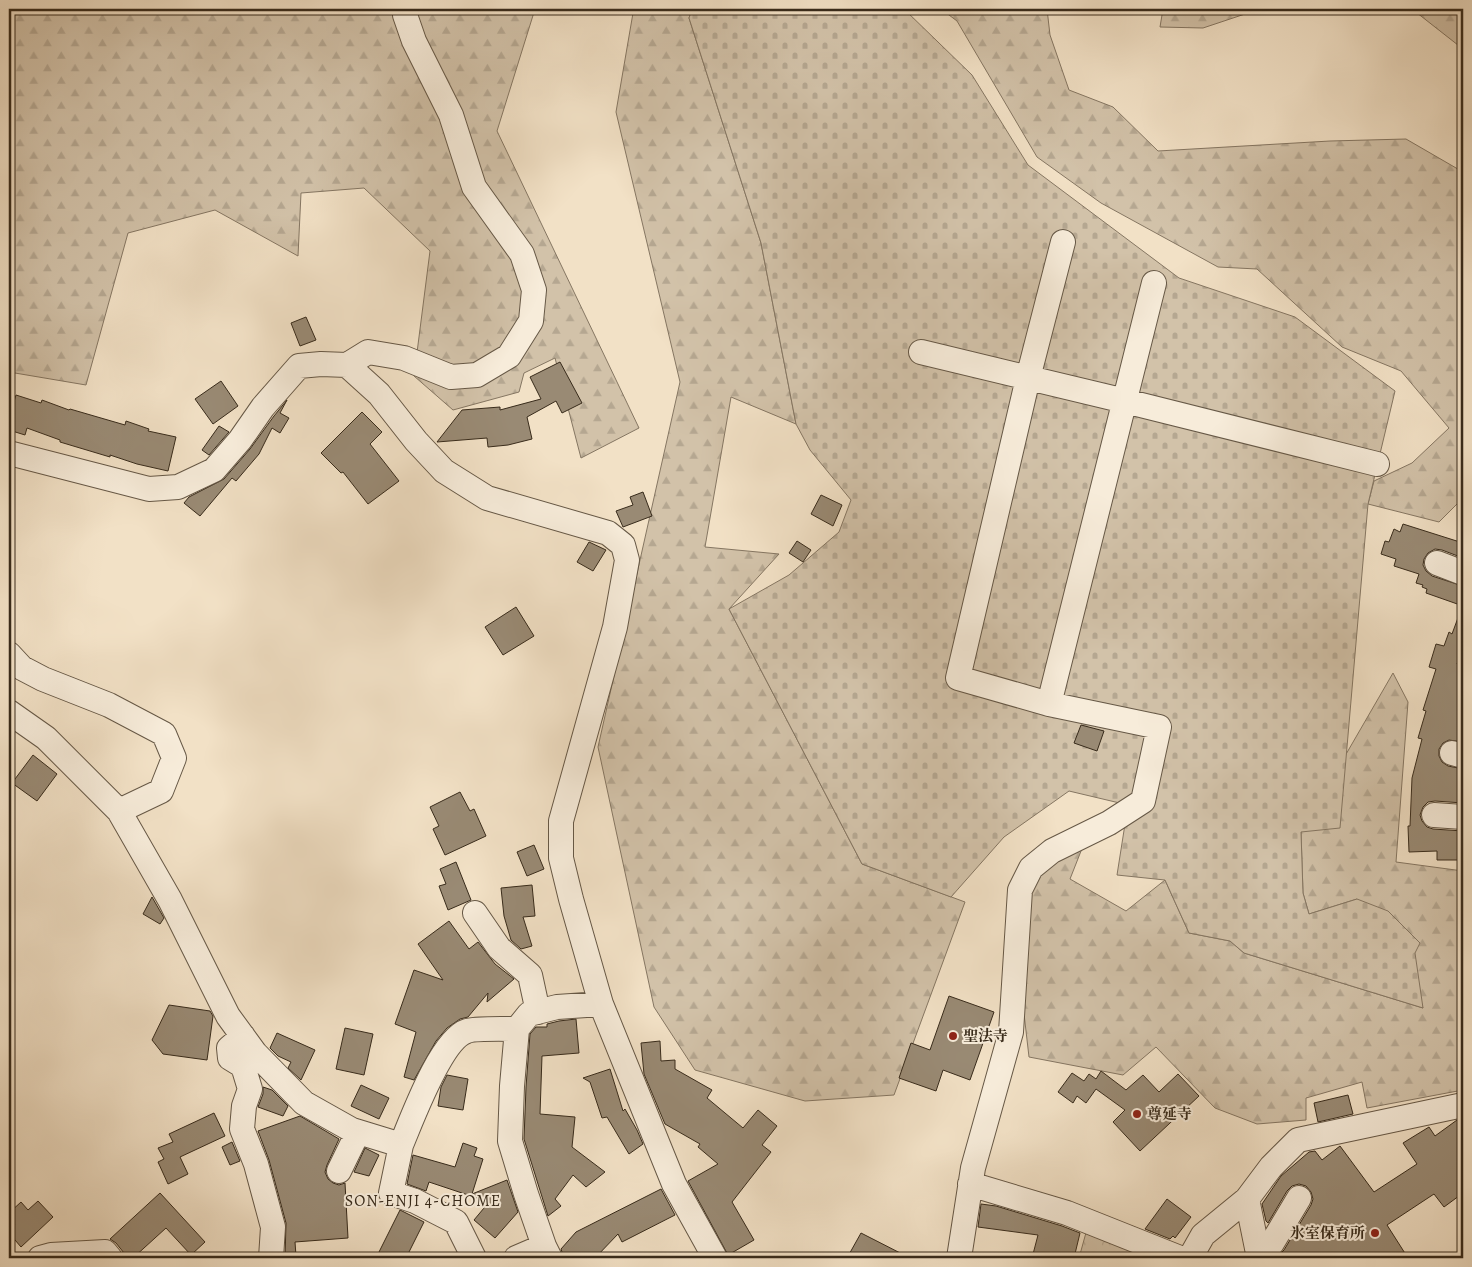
<svg xmlns="http://www.w3.org/2000/svg" width="1472" height="1267" font-family="Alegreya,'Noto Serif JP',serif">
  <style>
    .forest { fill: url(#forest-firs); stroke: #857662 }
    .cemetery { fill: url(#cemetery-stones); stroke: #857662 }
    .park { fill: url(#park-crowns); stroke: #857662 }
    .building { fill: #998a74; stroke: #382b1b }
    .lines { fill: none; stroke-linecap: round; stroke-linejoin: round }
    .minor-casing { stroke: #665846; stroke-width: 26 }
    .minor { stroke: #f7ecda; stroke-width: 24 }
    .poi-dot { fill: #8f2418; stroke: #f7ecda; stroke-width: 2 }
    .labels { text-anchor: middle; dominant-baseline: central; stroke-width: 4; stroke-linejoin: round; paint-order: stroke }
    .poi-label { font-size: 15px; font-weight: bold; fill: #382b1b; stroke: #f7ecda; text-anchor: start }
    .neighbourhood-label { font-size: 16px; letter-spacing: 1px; fill: #382b1b; stroke: #f7ecda }
  </style>
  <defs>
    <pattern id="forest-firs" width="22" height="20" patternUnits="userSpaceOnUse" patternTransform="scale(1.25)"><rect width="22" height="20" fill="#d2c2a9"/><path d="M5 1l3.5 6h-7zM16 11l3.5 6h-7z" fill="#b5a791"/></pattern>
    <pattern id="cemetery-stones" width="16" height="16" patternUnits="userSpaceOnUse" patternTransform="scale(1.25)"><rect width="16" height="16" fill="#d2c2a9"/><path d="M2 7V4a2 2 0 0 1 4 0v3zM10 15v-3a2 2 0 0 1 4 0v3z" fill="#b5a791"/></pattern>
    <pattern id="park-crowns" width="20" height="18" patternUnits="userSpaceOnUse" patternTransform="scale(1.25)"><rect width="20" height="18" fill="#d2c2a9"/><path d="M2 6a3 3 0 1 1 6 0M12 15a3 3 0 1 1 6 0" fill="none" stroke="#b5a791"/></pattern>
  </defs>
  <rect width="100%" height="100%" fill="#f2e1c6"/>
  <filter id="stains"><feTurbulence type="fractalNoise" baseFrequency=".004" numOctaves="4"/><feColorMatrix values="0 0 0 0 .2 0 0 0 0 .09 0 0 0 0 .02 0 0 0 .5 -.17"/></filter>
  <radialGradient id="worn" r=".72"><stop offset=".6" stop-color="#630" stop-opacity="0"/><stop offset="1" stop-color="#630" stop-opacity=".3"/></radialGradient>
  <path class="forest" d="M9,9H535L497,131L639,428L581,458L555,358L524,373L519,392L453,410L414,376L430,251L364,188L301,193L298,256L215,210L128,233L86,385L9,372Z
    M633,9H692L689,18L761,243L796,424L731,397L705,547L779,554L729,609L862,864L965,902L894,1095L805,1101L695,1070L654,1007L598,747L680,382L616,112L633,13Z
    M941,9H1047L1050,35L1069,90L1113,107L1158,151L1330,141L1406,139L1463,172V498L1439,522L1368,504L1374,481L1412,463L1449,428L1401,371L1342,347L1257,269L1218,267L1101,203L1037,157L957,21Z
    M1163,9H1260L1203,28L1160,27Z
    M1412,9H1463V49Z
    M1393,673L1408,702L1396,862L1463,871V1090L1367,1108L1362,1082L1306,1098V1120L1257,1124L1215,1108L1156,1047L1123,1075L1029,1057L1013,918L1053,856L1083,846L1070,879L1126,911L1165,880L1189,933L1230,941L1244,953L1423,1008L1357,899L1309,914L1303,893L1301,832Z"/>
  <path class="cemetery" d="M692,9H904L972,75L1028,165L1179,278L1295,317L1395,391L1368,504L1340,828L1301,832L1303,893L1309,914L1357,899L1388,911L1420,943L1415,953L1423,1008L1244,953L1230,941L1189,933L1165,880L1117,875L1128,805L1069,791L1004,837L951,897L862,864L729,609L789,575L839,532L851,500L810,450L796,424L761,243L689,18Z"/>
  <path class="park" d="M1087,1229L1166,1258H1079Z"/>
  <path class="building" d="M306,317L316,340L300,346L291,323Z
    M560,362L582,403L562,413L556,401L527,417L532,439L508,445L488,447L487,438L437,442L462,410L500,407V410L541,399L530,377Z
    M221,381L238,406L213,424L195,399Z
    M16,395L41,403L42,400L69,410L70,409L125,425L126,421L149,429L148,431L176,437L168,471L137,464L110,455V457L60,442V440L27,428L25,435L9,430V419Z
    M287,400L280,413L289,418L280,433L272,428L259,454L236,481L232,478L200,516L184,503L189,497L224,479L250,449L274,416Z
    M362,412L382,432L370,444L399,481L368,504L343,472L341,473L321,453Z
    M219,426L229,432L209,455L202,450Z
    M643,492L652,516L623,527L616,511L633,505L630,497Z
    M821,495L842,505L833,526L811,514Z
    M1403,524L1463,543V558L1442,550L1435,549L1428,553L1424,559L1423,565L1426,571L1432,576L1463,586V606L1426,593L1427,589L1422,587L1423,585L1416,583L1419,574L1394,566L1396,559L1381,554L1385,541L1389,542L1394,529L1400,532Z
    M797,541L811,550L803,562L789,553Z
    M589,542L606,550L593,571L577,562Z
    M516,607L534,636L503,655L485,627Z
    M1462,607L1463,608V646L1457,664L1463,665V742L1449,740L1443,743L1439,749V756L1442,762L1448,766L1463,769V803L1435,801L1428,802L1423,807L1420,815L1422,821L1427,827L1433,829L1463,831V860H1437V851L1409,852L1408,826H1410L1412,778L1422,739L1418,738L1426,711L1423,710L1436,669L1429,667L1436,644L1444,646L1449,632L1452,634Z
    M1081,725L1104,731L1097,751L1074,743Z
    M33,755L57,774L37,801L12,783Z
    M460,792L470,811L474,809L486,836L445,855L433,829L439,826L430,807Z
    M534,845L544,869L527,876L517,852Z
    M456,862L471,900L448,910L439,886L446,884L440,869Z
    M532,885L535,916L523,917L532,946L521,949L511,940L504,916L501,888Z
    M152,897L164,918L160,924L143,914Z
    M449,921L469,949L478,942L495,964L514,979L487,1002L488,993L468,1017L460,1019L447,1028L436,1041L414,1080L404,1077L416,1032L395,1024L414,970L443,980L418,944Z
    M949,996L994,1012L970,1080L943,1070L936,1091L899,1078L911,1043L930,1050Z
    M169,1005L210,1011L213,1016L207,1060L163,1054L152,1040Z
    M576,1019L579,1053L542,1056L540,1114L575,1117L572,1147L605,1172L586,1187L573,1175L555,1199L561,1206L548,1216L524,1139L526,1087L530,1034L536,1027H547V1024L559,1021Z
    M345,1028L373,1034L364,1075L336,1069Z
    M277,1033L315,1050L301,1080L288,1068L291,1062L278,1056L270,1048Z
    M660,1041L661,1061L675,1060V1069L712,1090L707,1098L743,1128L758,1110L777,1126L762,1145L771,1152L732,1202L754,1240L728,1255L688,1181L718,1164L698,1147L700,1144L665,1124L644,1074L641,1043Z
    M610,1069L623,1111L625,1109L637,1130L643,1144L629,1154L607,1117L602,1118L590,1082L583,1078Z
    M1101,1071L1126,1090L1143,1075L1159,1092L1178,1074L1199,1096L1140,1151L1113,1122L1125,1110L1096,1089L1086,1103L1077,1096L1073,1103L1058,1092L1072,1073L1084,1081L1089,1074L1096,1079Z
    M447,1075L468,1079L463,1110L438,1106L441,1087Z
    M361,1085L389,1098L379,1119L351,1106Z
    M263,1087L272,1090L288,1106L283,1116L258,1107L263,1094Z
    M1348,1095L1353,1114L1318,1122L1314,1103Z
    M214,1113L225,1136L180,1157L188,1174L168,1184L158,1162L164,1159L158,1148L173,1142L169,1134Z
    M300,1116L339,1139L327,1165L325,1172L328,1179L333,1183L339,1185L345,1183L348,1238L295,1242L296,1256L285,1257L286,1223L269,1160L258,1131Z
    M1463,1119V1193L1444,1207L1434,1194L1387,1225L1408,1258H1276L1284,1250L1311,1205L1313,1199L1311,1192L1306,1186L1299,1184L1292,1186L1287,1191L1268,1223L1266,1221L1262,1204L1281,1176L1309,1152L1315,1151L1322,1160L1340,1146L1374,1192L1417,1164L1403,1143L1429,1127L1435,1136L1457,1120Z
    M232,1142L240,1161L230,1165L222,1147Z
    M463,1143L477,1148L474,1156L483,1159L472,1194L507,1180L518,1212L495,1238L474,1220L489,1202L429,1182L426,1191L407,1184L413,1155L455,1167Z
    M365,1148L379,1155L369,1176L354,1172Z
    M661,1189L675,1215L622,1242L618,1234L595,1258H564L561,1249L576,1232Z
    M160,1193L205,1242L191,1255L166,1228L133,1258H128L116,1243L110,1239Z
    M1167,1199L1191,1217L1175,1238L1173,1236L1170,1239L1145,1229Z
    M38,1201L53,1217L21,1247L9,1233V1230L15,1225L9,1218V1213L21,1202L28,1210Z
    M981,1204L996,1206L1062,1226L1080,1233L1074,1258H1032L1038,1235L978,1227Z
    M400,1210L424,1222L406,1258H376Z
    M861,1233L910,1258H847Z"/>
  <g class="lines">
    <g class="minor-casing">
      <path id="minor" d="M921,352L1125,401L1377,464
        M347,365L379,394L416,441L444,471L487,498L608,533L623,545L627,560L615,627L561,821V858L571,899L601,1004L674,1184L715,1258
        M9,453L149,489L178,487L214,470L240,440L263,407L299,366L321,364L347,365L368,352L404,358L451,377L477,375L509,356L531,321L534,290L522,254L474,187L451,115L414,41L405,15L406,9
        M1437,563L1463,573
        M9,654L22,668L43,679L109,705L164,734L174,758L161,791L119,811
        M1049,704L1154,283
        M9,712L46,738L119,811L170,900L228,1016L255,1053L304,1103L352,1130L401,1145L391,1193L415,1201L456,1222L474,1258
        M1452,753L1463,756
        M1434,815L1463,817
        M475,913L499,948L530,975L538,1012
        M243,1036L229,1048L230,1058L243,1066L250,1089L244,1106L242,1129L256,1164L273,1227L271,1258
        M401,1145C412,1119 441,1039 467,1031C476,1028 506,1029 517,1029
        M339,1171L358,1132
        M970,1184L1067,1213L1180,1258
        M1247,1199L1259,1258
        M544,1246L526,1194L510,1141L512,1086L517,1029L529,1014L557,1007L601,1004
        M1257,1247L1272,1243L1299,1198
        M40,1258L51,1255L105,1252L110,1258
        M516,1258L544,1246L550,1258
        M959,1258L973,1168L1011,1032L1020,890L1031,868L1052,851L1109,823L1143,801L1159,727L1049,704L958,678L1028,378L1063,242
        M1190,1258L1203,1235L1247,1199L1271,1167L1298,1140L1463,1105"/>
    </g>
    <use href="#minor" class="minor"/>
  </g>
  <g class="poi-dot">
    <circle cx="953" cy="1036" r="5"/>
    <circle cx="1137" cy="1114" r="5"/>
    <circle cx="1375" cy="1233" r="5"/>
  </g>
  <g class="labels">
    <g class="poi-label">
      <text x="963" y="1036">聖法寺</text>
      <text x="1147" y="1114">尊延寺</text>
      <text x="1365" y="1233" text-anchor="end">氷室保育所</text>
    </g>
    <g class="neighbourhood-label">
      <text x="423" y="1201">SON-ENJI 4-CHOME</text>
    </g>
  </g>
  <rect width="1472" height="1267" fill="none" stroke="#f2e1c6" stroke-width="30"/>
  <rect x="10" y="10" width="1452" height="1247" fill="none" stroke="#382b1b" stroke-width="2.5"/>
  <rect x="15" y="15" width="1442" height="1237" fill="none" stroke="#382b1b"/>
  <rect width="100%" height="100%" filter="url(#stains)"/>
  <rect width="100%" height="100%" fill="url(#worn)"/>
</svg>
